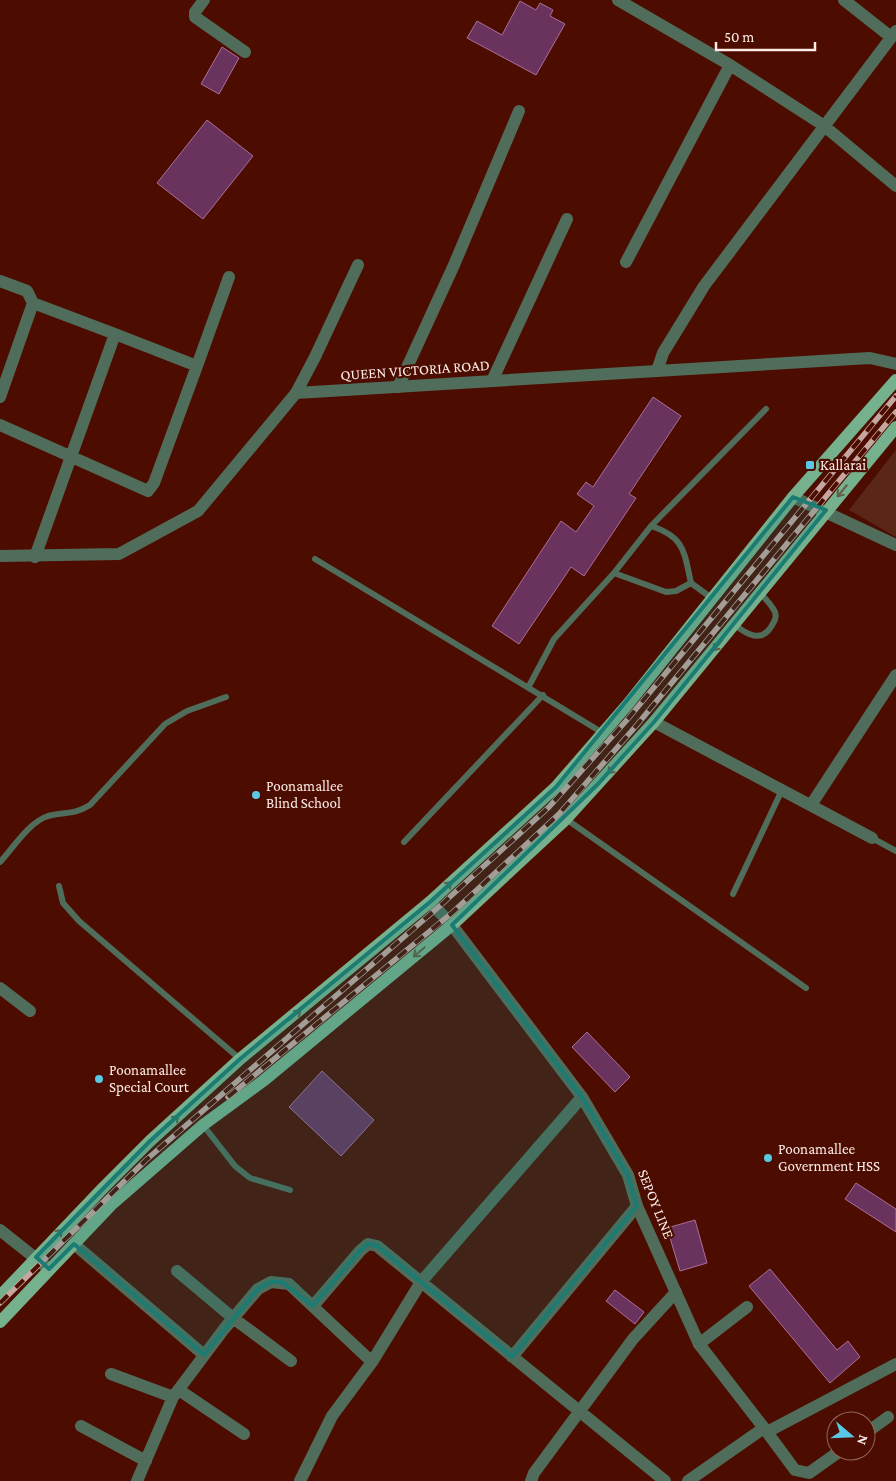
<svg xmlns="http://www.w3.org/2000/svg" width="896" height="1481" font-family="'Crimson Pro',serif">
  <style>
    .green { fill: #592617 }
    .building { fill: #6a335d; stroke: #aa6e9b }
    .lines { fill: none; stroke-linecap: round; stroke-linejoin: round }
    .service { stroke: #506d5b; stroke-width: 6 }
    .minor { stroke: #506d5b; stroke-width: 12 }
    .tertiary { stroke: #506d5b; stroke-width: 12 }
    .primary { stroke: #76b18d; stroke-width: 12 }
    .rail-casing { stroke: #c6a6a0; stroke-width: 5.5 }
    .rail { stroke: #4c0d00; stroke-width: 4; stroke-dasharray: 11; stroke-linecap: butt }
    .oneway { stroke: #615f46 }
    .marked { fill: #1b7c74; fill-opacity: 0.2; stroke: #1b7c74; stroke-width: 4; stroke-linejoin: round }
    .poi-dot { fill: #59c8e4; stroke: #4c0d00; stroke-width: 2 }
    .labels { text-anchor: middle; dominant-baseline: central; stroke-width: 4.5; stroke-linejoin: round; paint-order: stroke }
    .street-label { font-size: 15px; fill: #fcebe7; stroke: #4c0d00 }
    .poi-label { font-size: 15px; fill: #fcebe7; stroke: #4c0d00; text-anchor: start }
  </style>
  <rect width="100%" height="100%" fill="#4c0d00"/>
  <path class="green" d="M896,450V537L849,510Z"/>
  <path class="building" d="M520,1L536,10L540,3L553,10L550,16L565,24L536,75L467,38L477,21L502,35Z
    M222,47L239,58L219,94L201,84Z
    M207,120L253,156L203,219L157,183Z
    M653,397L681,416L629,494L636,498L584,576L571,567L519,644L492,626L561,521L576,532L594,506L577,494L586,482L593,487Z
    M587,1032L630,1077L615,1092L572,1047Z
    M322,1071L374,1120L341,1156L289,1107Z
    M856,1183L896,1209V1232L845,1199Z
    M695,1220L707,1263L680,1271L667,1228Z
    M770,1269L837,1350L848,1341L860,1357L830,1383L749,1286Z
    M615,1290L644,1312L635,1324L606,1301Z"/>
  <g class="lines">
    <path class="service" d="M315,559L603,733
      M614,573L651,526
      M691,583C684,552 685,537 651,526L766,409
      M735,625C746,634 761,643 771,627C774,622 777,618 775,612C772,605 766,599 760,593
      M529,686L554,639L614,573L666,592L676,591L691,583L713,599
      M566,819L806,988
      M872,838L896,851
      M404,842L543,695
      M0,862C13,848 29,822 48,816C66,811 72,816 90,805L165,724L187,711L226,697
      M59,886L63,903L79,921L240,1059
      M733,894L782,790
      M203,1125L235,1166L250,1178L290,1190"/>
    <path class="minor" d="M204,0L195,12V17L245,52
      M618,0L730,65L823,125L896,186
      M844,0L891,37
      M626,262L730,65
      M0,281L27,291L33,303
      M197,366L229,277
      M657,371L663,353L704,286L896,31
      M492,381L567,219
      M398,387L454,265L519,111
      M296,393L315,357L358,265
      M0,397L33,303L115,334
      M0,425L148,491L154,483L197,366L115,334L35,557
      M654,722L872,838
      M811,805L896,675
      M0,988L30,1011
      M0,1230L49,1269
      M74,1244L204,1355
      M177,1271L233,1318L291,1361
      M313,1306L360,1251L368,1244L377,1246L665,1481
      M699,1344L747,1307
      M512,1357L637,1206
      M111,1374L173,1397
      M179,1390L244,1434
      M81,1426L146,1461
      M764,1428L795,1470L809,1473L840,1451
      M767,1432L896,1364
      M866,1433L888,1417
      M137,1481L173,1397L224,1329L258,1289L271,1282L289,1284L372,1362
      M300,1481L332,1416L372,1362L421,1282L582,1097
      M531,1481L534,1473L633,1339L676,1292"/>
    <path class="tertiary" d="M793,497L896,545
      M0,556L119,554L198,511L296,393L870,358L896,364
      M430,902L452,925L582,1097L628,1175L637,1206L699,1344L764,1428L688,1481"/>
    <path class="primary" d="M0,1296L104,1187L150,1141L240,1059L430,902L556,787L628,704L793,497L896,380
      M0,1322L111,1205L203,1125L263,1081L452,925L566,819L654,722L896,427"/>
    <g class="rail-casing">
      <path id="rail" d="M228,1097L453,912L559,814L636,726L896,412
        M0,1303L146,1160L442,904L549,807L626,721L896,396"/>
    </g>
    <use href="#rail" class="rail"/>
  </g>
  <defs><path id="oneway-shaft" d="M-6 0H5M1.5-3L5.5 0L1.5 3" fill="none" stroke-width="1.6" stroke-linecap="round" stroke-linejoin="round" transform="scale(1.25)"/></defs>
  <g class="oneway">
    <use href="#oneway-shaft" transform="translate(842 491) rotate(130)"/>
    <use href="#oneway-shaft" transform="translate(718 645) rotate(130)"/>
    <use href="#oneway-shaft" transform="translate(613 768) rotate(132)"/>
    <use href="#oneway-shaft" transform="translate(446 887) rotate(-43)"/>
    <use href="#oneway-shaft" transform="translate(419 952) rotate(140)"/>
    <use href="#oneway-shaft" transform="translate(295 1015) rotate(-40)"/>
    <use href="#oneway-shaft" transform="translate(173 1121) rotate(-42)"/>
    <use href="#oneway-shaft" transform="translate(57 1235) rotate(-46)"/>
  </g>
  <path class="marked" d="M793,497L826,510L654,722L598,784L452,925L582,1097L628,1175L637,1206L512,1357L377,1246L368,1244L360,1251L313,1306L282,1282H271L258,1289L204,1355L74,1244L49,1269L36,1257L150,1141L240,1059L430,902L556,787Z"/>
  <g class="poi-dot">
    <rect x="805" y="460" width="10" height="10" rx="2.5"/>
    <circle cx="256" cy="795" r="5"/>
    <circle cx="99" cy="1079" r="5"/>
    <circle cx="768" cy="1158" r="5"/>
  </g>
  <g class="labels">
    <g class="street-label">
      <text transform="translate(415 370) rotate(-4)">QUEEN VICTORIA ROAD</text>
      <text transform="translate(656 1204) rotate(68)">SEPOY LINE</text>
    </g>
    <g class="poi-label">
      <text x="820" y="465">Kallarai</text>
      <text x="266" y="786">Poonamallee<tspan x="266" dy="17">Blind School</tspan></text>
      <text x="109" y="1070">Poonamallee<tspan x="109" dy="17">Special Court</tspan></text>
      <text x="778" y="1149">Poonamallee<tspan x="778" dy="17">Government HSS</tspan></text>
    </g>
  </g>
  <g transform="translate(851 1436) rotate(109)"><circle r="24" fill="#4c0d00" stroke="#92665c"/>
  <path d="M0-4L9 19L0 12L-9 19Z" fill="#59c8e4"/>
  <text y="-8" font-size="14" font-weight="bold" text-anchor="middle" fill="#fcebe7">N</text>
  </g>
  <path d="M716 42v8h99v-8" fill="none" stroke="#fcebe7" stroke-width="2.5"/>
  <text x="724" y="42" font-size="15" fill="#fcebe7" stroke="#4c0d00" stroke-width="4" paint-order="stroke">50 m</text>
</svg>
